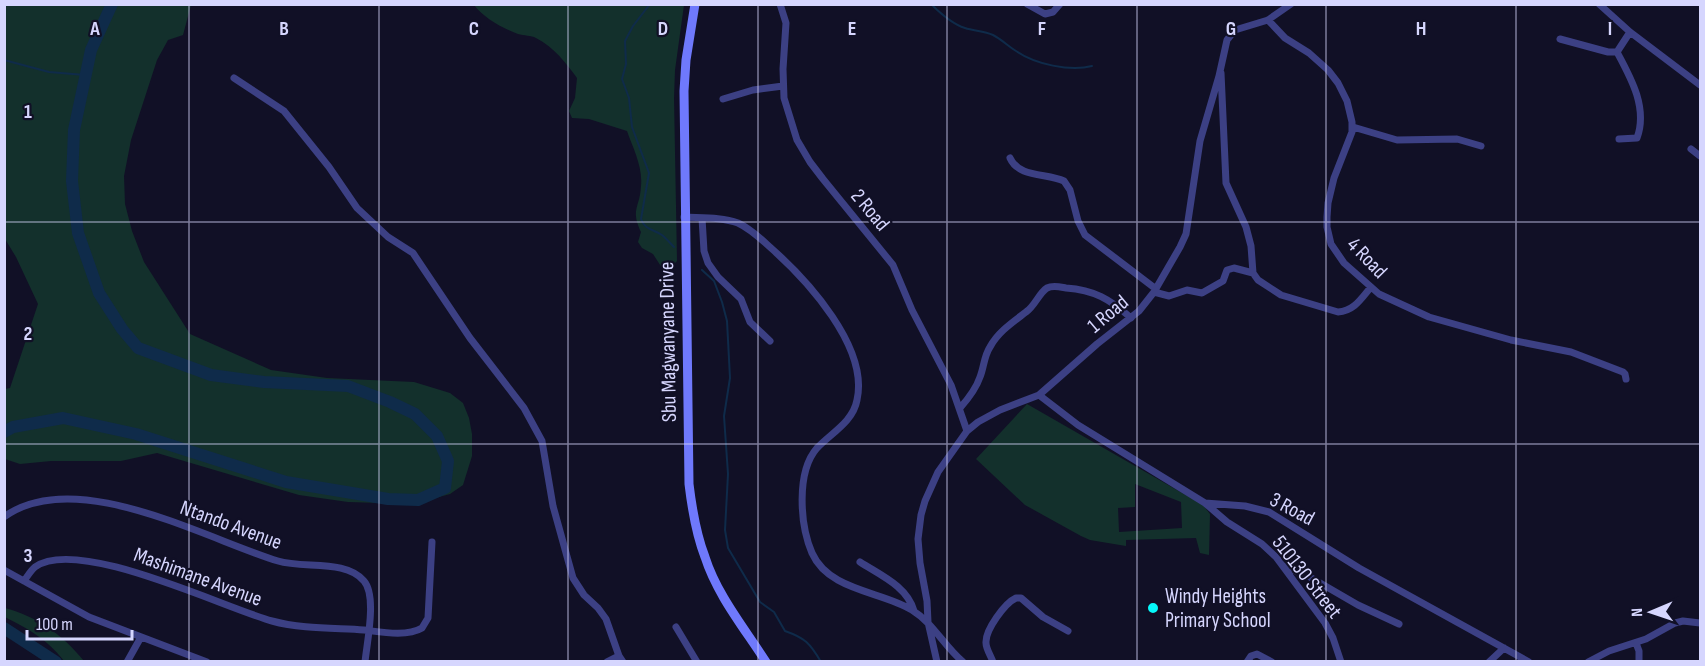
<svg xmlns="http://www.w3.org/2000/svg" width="1705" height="666" font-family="'Sofia Sans Condensed',sans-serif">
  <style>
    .green { fill: #13302c; fill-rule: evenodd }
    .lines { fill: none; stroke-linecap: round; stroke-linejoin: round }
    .stream { stroke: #0f2b4a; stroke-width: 2 }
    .river { stroke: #0f2b4a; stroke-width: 12 }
    .street { stroke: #3c4084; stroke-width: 7 }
    .secondary { stroke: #6f79fc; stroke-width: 9 }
    .grid { fill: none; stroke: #d6d6fe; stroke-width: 1.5; stroke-opacity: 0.55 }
    .poi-dot { fill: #06f8fa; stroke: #111026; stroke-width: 2 }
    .labels { text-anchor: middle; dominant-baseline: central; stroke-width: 4.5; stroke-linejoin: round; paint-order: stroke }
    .street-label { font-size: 21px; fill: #d6d6fe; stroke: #111026 }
    .poi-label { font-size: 21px; fill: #d6d6fe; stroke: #111026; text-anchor: start }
    .grid-label { font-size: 20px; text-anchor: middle; font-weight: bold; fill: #d6d6fe; stroke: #111026; stroke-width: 4.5; stroke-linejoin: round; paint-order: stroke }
  </style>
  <rect width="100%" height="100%" fill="#111026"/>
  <path class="green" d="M5,4L191,5L183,35L168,40L157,60L131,140L124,176L125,204L132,231L144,262L190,334L271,370L327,378L414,382L450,393L463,403L469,418L472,434V456L463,485L450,494L414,504L348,502L299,495L157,453L121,461H51L20,464L5,459V389L10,388L38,304L16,257L5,239Z
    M474,5H684L675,70L674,98L677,261L672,266L662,268L653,254L642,248L638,242L641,232C630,209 640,208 641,186C643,167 633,148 627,131L589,119L572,118L569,111L575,98L577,78C566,63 554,47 536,38C531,35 524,36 518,34C502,28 484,18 474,5Z
    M1027,404L1203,505L1210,514L1209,555L1200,553L1196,538L1126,540V546L1090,540L1081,536L1025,505L976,459ZM1135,484L1181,502L1182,528L1119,532L1118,508L1135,507Z
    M5,608C38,617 63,635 84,661H64C47,639 30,630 5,617Z"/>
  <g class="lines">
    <path class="stream" d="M650,4L633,26L625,41L626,64L622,79L629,98L632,127L649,173L641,219C645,230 653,229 662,235C666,238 670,243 674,247
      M931,4C941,14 952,24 965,28C974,31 984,31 993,35C1001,39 1008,46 1016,51C1035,64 1070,72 1092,66
      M4,60L49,72L85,75
      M702,270L714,281L722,302L727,321L730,378L724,416L728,474L725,530L728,548L760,602L774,612L785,631C805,638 810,643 821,662"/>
    <path class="river" d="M4,432L13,427L63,418L136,434L286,482L388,499L418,500L445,488L448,461L437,436L415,414L390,402L348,386L264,382L211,375L138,348L122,329L99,293L78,233L72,181L74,130L91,50L112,4
      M4,628L56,662"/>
    <path class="street" d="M780,4L786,23L783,69L784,98L797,140L810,162L823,179L893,265L912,310L951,385L967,431
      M1027,4L1045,14L1053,12L1060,4
      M1599,4L1630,32L1700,85
      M1268,20L1285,38L1309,53L1328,70L1338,83L1347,101L1352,122V132L1334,178L1328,203L1327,217V227L1331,244L1344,263L1379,294L1429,317L1511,340L1571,352L1623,372L1625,374L1626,379
      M1560,39L1608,52H1617
      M1221,73L1226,183L1246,227L1251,246L1253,273L1258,280L1281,295L1338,312C1354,311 1361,299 1371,287
      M234,78L284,111L329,167L357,208L388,237L413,253L470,338L524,408L542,441L553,506L573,578L584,595L598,608L606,619L619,656L623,662
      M723,99L753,90L783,86
      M1353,127L1397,140L1457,139L1481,146
      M1619,139L1637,138C1648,108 1631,78 1617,52L1630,32
      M1691,149L1700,156
      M1010,158C1019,178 1047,173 1064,181L1070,190L1078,221L1085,235L1156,289
      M684,217C702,218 722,217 738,223C751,229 761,239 771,248C807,280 869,347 857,400C853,422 831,433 817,448C796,472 800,525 812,553C829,591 881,591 912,610C933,623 944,646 963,662
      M702,218L704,251L708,263L718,277L741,299L750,322L770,341
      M1154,292L1169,296L1187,290L1202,293L1223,281L1227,270L1234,268L1253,273
      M1039,395L1078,425L1205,503L1245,506L1269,512L1359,568L1529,662
      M960,408C968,399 976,389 980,377C984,367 984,356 990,347C998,332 1013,322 1026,312C1035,306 1039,293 1047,288C1053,285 1060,287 1066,288C1094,290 1110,299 1131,318
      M1205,503L1227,522L1262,544L1276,557L1325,623L1333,638L1341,662
      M4,517C75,465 206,539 278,561C304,569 346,559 364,581C377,596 367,642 365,662
      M860,562C880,575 907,586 914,611
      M1283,566L1308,576L1358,605L1399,624
      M4,570L89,617L207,662
      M24,581C27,577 31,570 35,567C78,536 224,608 272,621C301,629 334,628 364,630C381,632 407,637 422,628L428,618L432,542
      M676,627L697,662
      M1636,643L1639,651V662
      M127,662L141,637
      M607,662L619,656
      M937,662L928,622L927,601L920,563L918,539L921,515L925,501L938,472L967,431L978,422L1000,410L1039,395L1097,344L1139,311L1154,292L1180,247L1186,234L1200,141L1219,76L1227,40L1235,30L1268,20L1291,4
      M993,662C991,656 986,649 986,643C985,630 1005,603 1016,598H1021L1043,617L1068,631
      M1247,662L1251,656L1257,654L1272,662
      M1489,662L1504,648
      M1588,662L1609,651L1646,639L1675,623L1683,621L1700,623"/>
    <path class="secondary" d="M695,4L686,60L684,91L689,484C692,509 696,534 705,557C717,595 745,629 766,662"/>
  </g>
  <path class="grid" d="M189,4V662M379,4V662M568,4V662M758,4V662M947,4V662M1137,4V662M1326,4V662M1516,4V662M4,222H1700M4,444H1700"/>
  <circle class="poi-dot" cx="1153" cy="608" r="6"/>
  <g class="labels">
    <g class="street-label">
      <text transform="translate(870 210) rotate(50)">2 Road</text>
      <text transform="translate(1367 258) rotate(46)">4 Road</text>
      <text transform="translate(1108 314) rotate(-40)">1 Road</text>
      <text transform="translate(668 342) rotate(-91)">Sbu Magwanyane Drive</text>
      <text transform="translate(1292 509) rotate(28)">3 Road</text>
      <text transform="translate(231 525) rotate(20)">Ntando Avenue</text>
      <text transform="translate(198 577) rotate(20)">Mashimane Avenue</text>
      <text transform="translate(1307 577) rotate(52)">510130 Street</text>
    </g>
    <g class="poi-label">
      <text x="1165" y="596">Windy Heights<tspan x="1165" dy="24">Primary School</tspan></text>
    </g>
  </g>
  <g class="grid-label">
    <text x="95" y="35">A</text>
    <text x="284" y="35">B</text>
    <text x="474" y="35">C</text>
    <text x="663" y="35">D</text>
    <text x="852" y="35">E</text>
    <text x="1042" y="35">F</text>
    <text x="1231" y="35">G</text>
    <text x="1421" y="35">H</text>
    <text x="1610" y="35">I</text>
    <text x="28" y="118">1</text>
    <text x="28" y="340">2</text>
    <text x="28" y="562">3</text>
  </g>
  <rect width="1705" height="666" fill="none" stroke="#d6d6fe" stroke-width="12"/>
  <g transform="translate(1651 612) rotate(268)" stroke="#111026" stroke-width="4.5" paint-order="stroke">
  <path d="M0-4.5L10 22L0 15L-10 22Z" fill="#d6d6fe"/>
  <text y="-9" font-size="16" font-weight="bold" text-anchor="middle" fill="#d6d6fe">N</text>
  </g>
  <path d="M27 630v9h105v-9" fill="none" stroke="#d6d6fe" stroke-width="3"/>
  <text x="36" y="630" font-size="18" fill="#d6d6fe" stroke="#111026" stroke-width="4.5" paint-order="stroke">100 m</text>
</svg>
